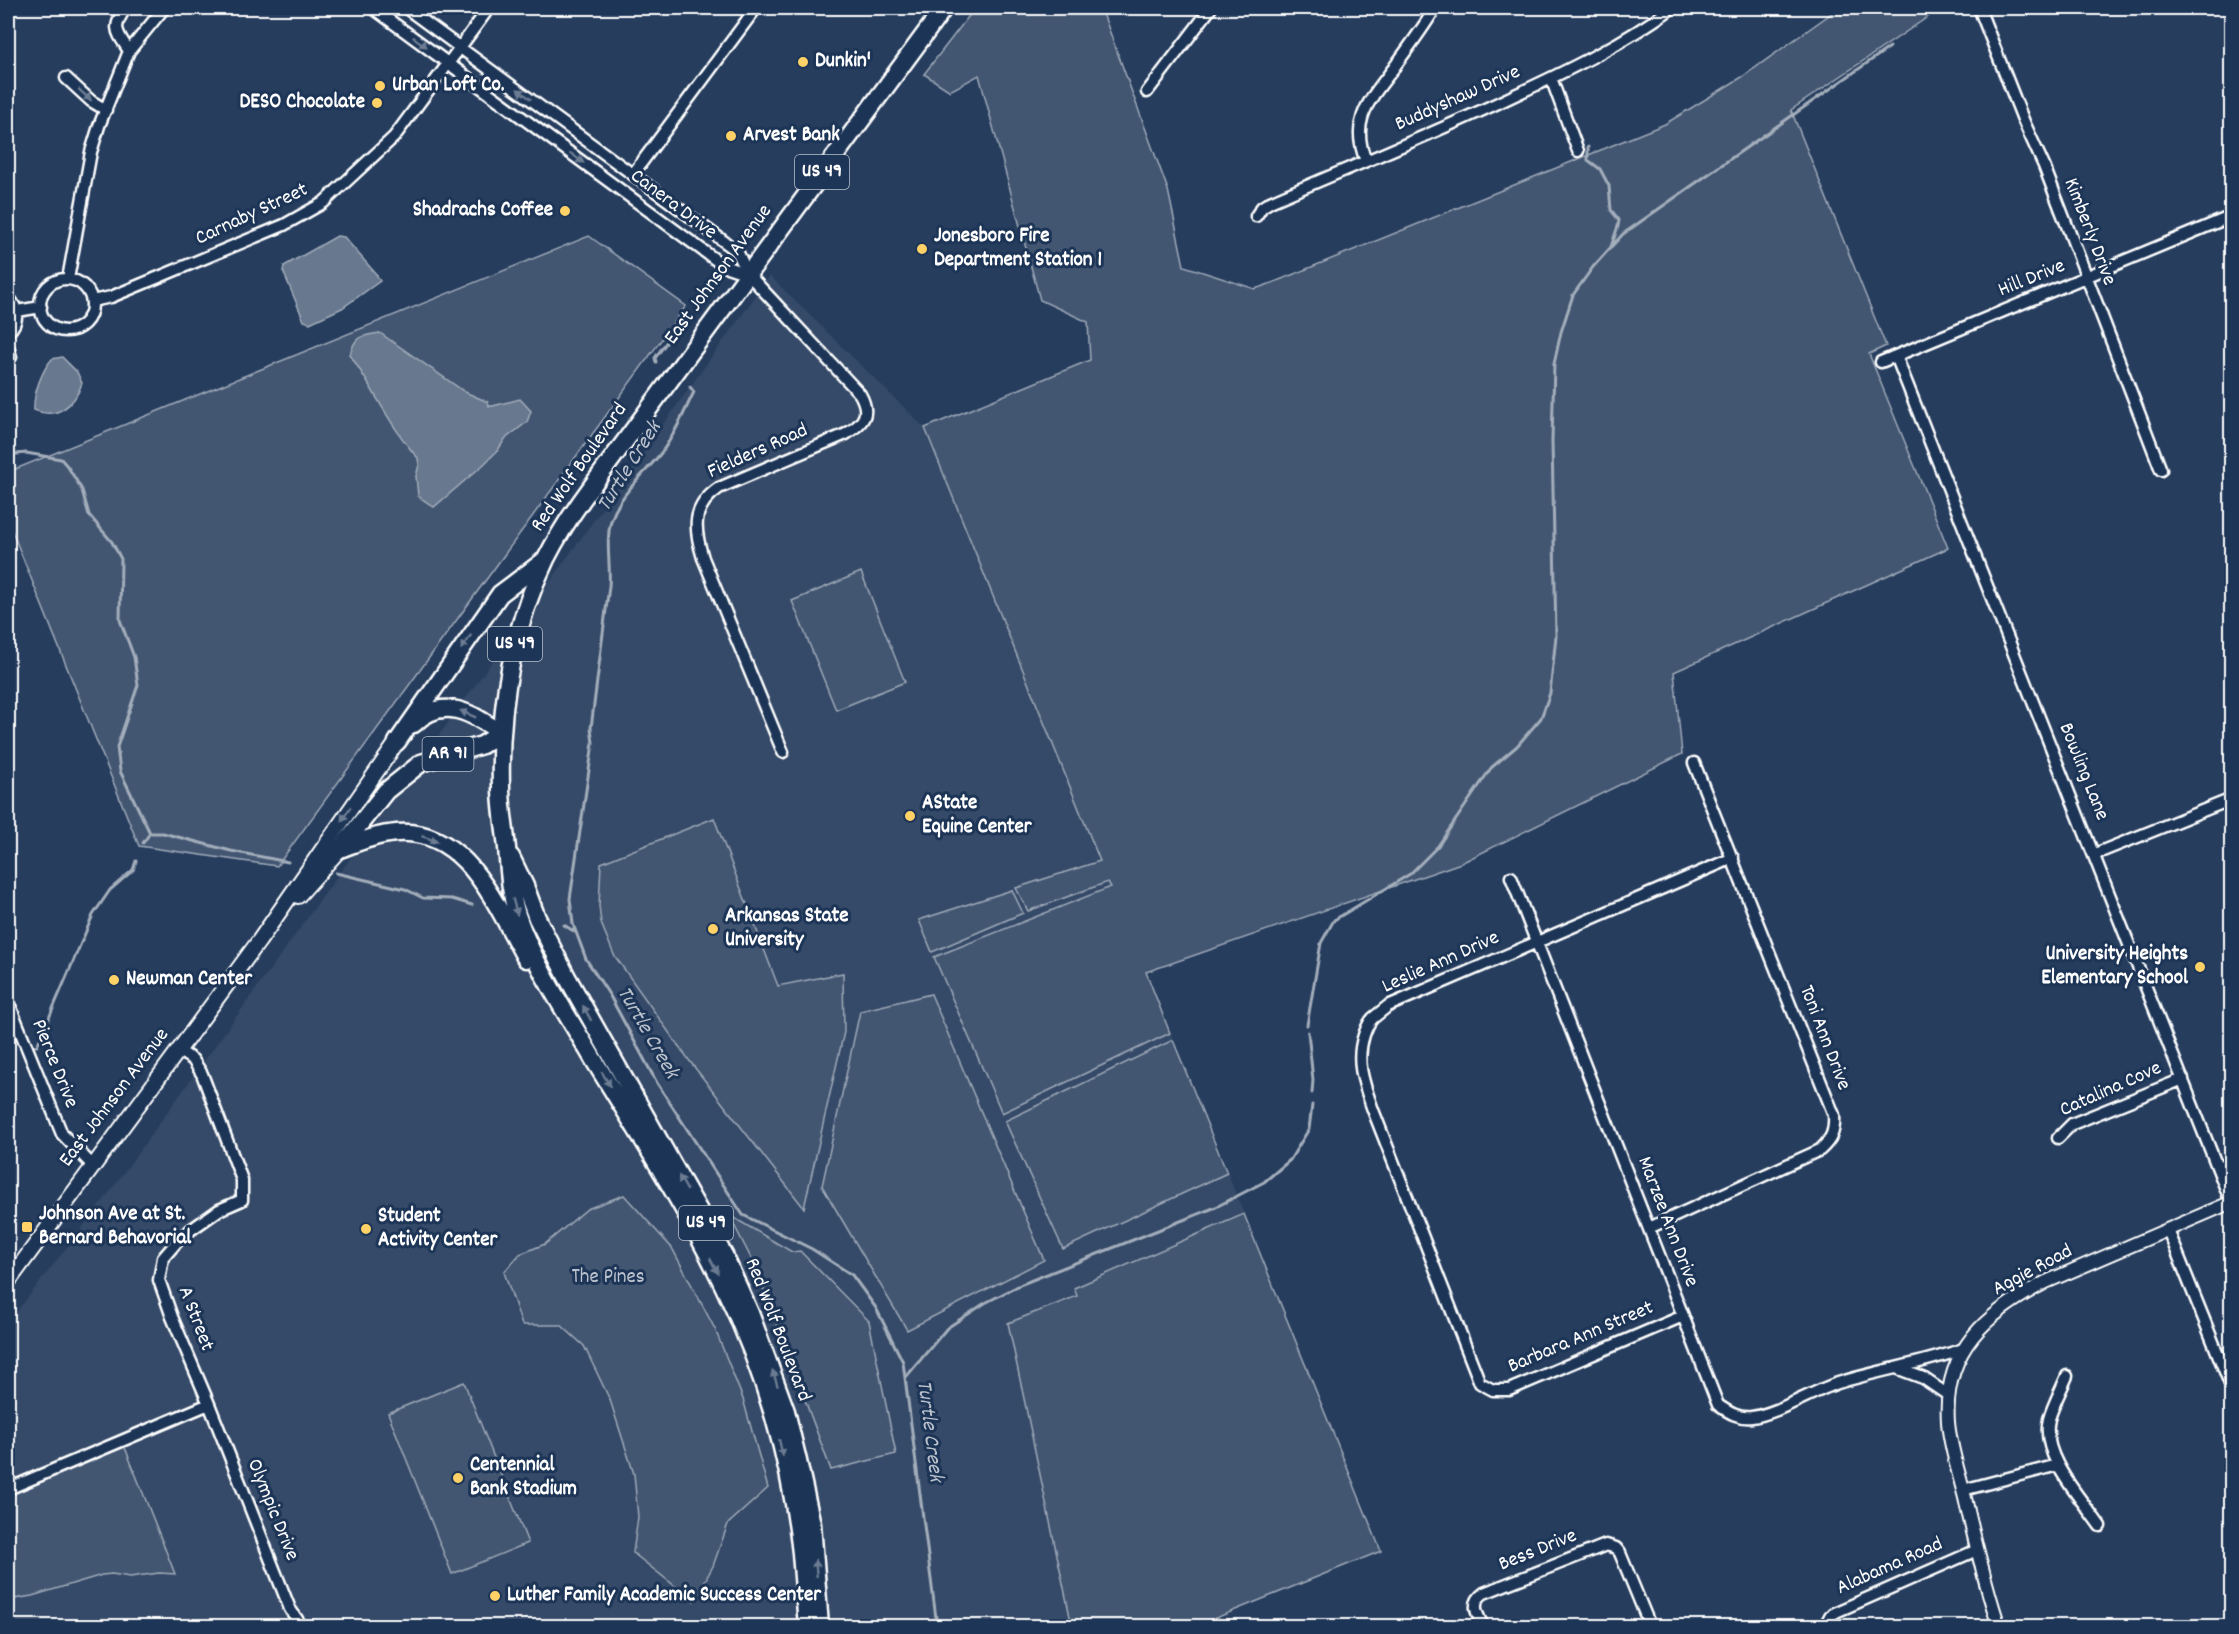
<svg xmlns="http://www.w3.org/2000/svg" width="2239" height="1634" font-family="Dekko,sans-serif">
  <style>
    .built { fill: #344a68 }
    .green { fill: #425672; stroke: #a0aab8; stroke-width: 1.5 }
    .water { fill: #67788e; stroke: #a4aebb; stroke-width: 1.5 }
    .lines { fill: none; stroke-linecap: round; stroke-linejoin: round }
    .stream { stroke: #a4aebb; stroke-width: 3 }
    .minor-casing { stroke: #fff; stroke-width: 15 }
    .tertiary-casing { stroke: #fff; stroke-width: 16 }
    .secondary-casing { stroke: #fff; stroke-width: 18 }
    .trunk-casing { stroke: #fff; stroke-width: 21 }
    .minor { stroke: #1d3557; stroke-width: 10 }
    .tertiary { stroke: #1d3557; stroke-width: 12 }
    .secondary { stroke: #1d3557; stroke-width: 14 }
    .trunk { stroke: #1d3557; stroke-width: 16 }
    .oneway { fill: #6c7c92 }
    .poi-dot { fill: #ffd166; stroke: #1d3557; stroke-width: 2 }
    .labels { text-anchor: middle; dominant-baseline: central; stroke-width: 6; stroke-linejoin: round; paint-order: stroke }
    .shield { fill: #1d3557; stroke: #bbc2cd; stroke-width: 1.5 }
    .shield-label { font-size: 20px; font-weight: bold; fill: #fff }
    .poi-label { font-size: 21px; font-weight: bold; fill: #fff; stroke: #1d3557; text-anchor: start }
    .street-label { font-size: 21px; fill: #fff; stroke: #1d3557 }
    .park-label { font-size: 21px; fill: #bdc4ce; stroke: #1d3557 }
    .water-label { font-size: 22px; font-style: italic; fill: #bbc2cc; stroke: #1d3557 }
  </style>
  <rect width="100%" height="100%" fill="#263d5e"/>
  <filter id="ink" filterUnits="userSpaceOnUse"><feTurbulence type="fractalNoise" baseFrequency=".0167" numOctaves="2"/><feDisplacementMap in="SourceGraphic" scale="12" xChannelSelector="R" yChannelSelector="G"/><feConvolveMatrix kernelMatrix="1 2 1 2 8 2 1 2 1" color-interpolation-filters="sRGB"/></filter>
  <g filter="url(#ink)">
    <path class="built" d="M770,276L925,428L1381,1551L1196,1626H8V1323L109,1193Z"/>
    <path class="green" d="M975,8H1101L1168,190L1184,266L1255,289L1272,283L1665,124L1742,77L1839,8H1941L1791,110L1886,346L1869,354L1948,548L1674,672L1682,754L1461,863L1146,972L1170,1033L1002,1113L934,957L1111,887L1108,882L1028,911L1016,888L1100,861L925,428L1090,360L1088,322L1040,300L979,75L950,91L924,74Z
      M589,236L686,306L277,866L139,846L8,521V472Z
      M861,572L905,682L836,710L792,601Z
      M714,818L778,986L843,973L844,1032L804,1208L685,1055L614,955L601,923L599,906L601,863Z
      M1012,890L1023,913L932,952L919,920Z
      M931,994L1044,1260L907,1330L822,1186L860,1011Z
      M1173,1040L1227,1173L1063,1249L1005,1121Z
      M624,1195L672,1248L715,1329L743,1399L768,1488L728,1524L713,1566L694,1601L633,1553L638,1517L634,1474L610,1400L584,1346L561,1325H522L504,1272L520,1254L545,1244L587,1209Z
      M1244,1214L1381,1551L1196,1626H1072L1008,1323L1077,1296L1074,1288Z
      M729,1215L792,1252L800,1251L869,1321L896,1454L831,1470L755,1266Z
      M464,1382L528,1543L452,1574L388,1413Z
      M124,1445L175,1574L159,1573L130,1577L112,1574L102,1575L32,1596L8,1600V1494Z"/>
    <path class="water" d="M337,236L344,237L376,274L380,281L342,308L310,323L304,321L283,271L284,266Z
      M380,333L465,392L488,402L489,406H493L520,399L531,411L527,422L505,439L498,450L483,465L434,507L418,496L416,476L419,465L418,458C390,427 374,389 350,355C355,335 361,336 380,333Z
      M62,357L77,372L82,383C75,405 57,420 34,410C33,394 42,370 52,359Z"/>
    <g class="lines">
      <path class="stream" d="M1611,247L1623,234L1890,47
        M656,362L655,358L679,325L682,313
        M690,387L694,392C684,412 675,435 661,453C644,475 620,493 611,521C605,542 611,564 609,586L591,728L593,743L570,899L573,924L586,959L610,996L657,1083L743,1215L812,1249L852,1275L876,1308L903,1362L937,1626
        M8,455L26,453L61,459L68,467L82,490L89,515L112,542L121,559L120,620L134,657L138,685L117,747L120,771L150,833H163L231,851L288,862
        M143,843L150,833
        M336,873L405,889L423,898L452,899L472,905
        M564,925L575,932
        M1307,1025L1321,943L1334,920L1410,874L1438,846L1491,768L1517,746L1541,718L1550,693L1556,636L1552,441L1554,364L1561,332L1573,295L1593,267L1611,247L1618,226L1619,220L1611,210L1609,186L1600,169L1588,160V147
        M8,1028L16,1042L20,1045
        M1308,1032L1313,1080L1312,1093
        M30,1045L37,1046L93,915L110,890L133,870L136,861
        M906,1377L947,1328L985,1303L1022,1284L1216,1207L1264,1182L1290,1160L1309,1129L1312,1105"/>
      <g class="minor-casing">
        <path id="minor" d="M126,8C111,28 117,32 129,51
          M373,8L724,266L748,274
          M406,8L737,251L748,274L860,394C871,414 864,423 846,434L719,488C691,507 694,529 703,558L783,752
          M1979,8L2024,122L2044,166L2161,470
          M66,78L91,101L106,110
          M1551,78L1578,151
          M1147,92L1211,8
          M1366,161C1349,120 1370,100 1393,69C1407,49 1423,29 1435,8
          M633,174L756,8
          M1256,216L1262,207L1270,202C1353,166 1436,133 1517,94C1571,69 1624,43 1672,8
          M68,279L91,152L99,126L129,51L164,8
          M40 305a26 26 0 1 1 52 0a26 26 0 1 1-52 0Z
          M8,297C19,308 19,322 8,332
          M92,301L111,297L284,225L323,203L394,137L489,8
          M17,311L41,307
          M8,347L11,357
          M1896,356L2231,1202
          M1881,362L2232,216
          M2095,854L2232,799
          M1511,877L1718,1405C1728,1412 1739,1419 1752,1417C1779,1413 1811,1392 1838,1383C1879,1370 1922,1364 1963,1349
          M8,1001L62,1134L93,1166
          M178,1050L193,1060L202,1074L242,1180V1200L219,1210L182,1236L163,1258L159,1280L172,1317L209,1404L290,1609L301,1625L304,1626
          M2058,1138L2072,1124L2183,1079
          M2215,1162L2232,1173
          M1649,1228L1820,1150C1832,1139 1835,1131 1834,1115L1694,763
          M2168,1230L2232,1389
          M1683,1316L1509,1390H1493L1480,1383L1373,1110C1364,1084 1355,1062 1364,1035C1366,1029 1368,1023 1373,1018C1378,1014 1383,1010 1388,1006L1733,858
          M1896,1368L1923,1378L1948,1395
          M2067,1376C2061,1390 2053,1405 2049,1419C2040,1456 2081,1498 2100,1526
          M8,1489L209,1404
          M1963,1490L2058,1465
          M1483,1626C1477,1614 1470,1603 1484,1593L1606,1545L1616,1548L1620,1553L1650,1626
          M1825,1626L1830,1616L1836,1612L1977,1550"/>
      </g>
      <g class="tertiary-casing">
        <path id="tertiary" d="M1999,1626C1985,1585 1975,1541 1965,1498C1959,1473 1950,1447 1948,1422C1943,1349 1987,1313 2046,1282L2232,1202"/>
      </g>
      <g class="secondary-casing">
        <path id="secondary" d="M298,896L340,849
          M8,1282L259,941L397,742"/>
      </g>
      <g class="trunk-casing">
        <path id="trunk" d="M414,724C443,694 473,714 501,733
          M397,742L500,594L545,560
          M340,849C356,843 372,836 389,834C464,821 496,906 526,959
          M340,849L386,791L421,763L482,745L501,733
          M511,857L525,886L537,918L567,977L725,1257L750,1313L786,1411L798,1461L812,1524L820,1626
          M807,1626C805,1602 803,1577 801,1553C791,1462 764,1369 724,1287C686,1207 638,1132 592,1057C565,1011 534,965 517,915C510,892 509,871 507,848C505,828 501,807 501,787C499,709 512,629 546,559C559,533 575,509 592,486L944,8"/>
      </g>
      <use href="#minor" class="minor"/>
      <use href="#tertiary" class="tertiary"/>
      <use href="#secondary" class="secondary"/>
      <use href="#trunk" class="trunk"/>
    </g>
    <defs><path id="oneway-solid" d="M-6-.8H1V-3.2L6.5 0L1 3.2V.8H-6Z" transform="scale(1.5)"/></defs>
    <g class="oneway">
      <use href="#oneway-solid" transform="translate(420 42) rotate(36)"/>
      <use href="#oneway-solid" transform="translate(524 94) rotate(-144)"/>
      <use href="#oneway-solid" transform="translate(85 95) rotate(42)"/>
      <use href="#oneway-solid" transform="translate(577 158) rotate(37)"/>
      <use href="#oneway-solid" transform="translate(466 642) rotate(126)"/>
      <use href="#oneway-solid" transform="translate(468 714) rotate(-156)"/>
      <use href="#oneway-solid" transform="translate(346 814) rotate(124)"/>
      <use href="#oneway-solid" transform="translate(430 839) rotate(19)"/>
      <use href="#oneway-solid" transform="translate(515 907) rotate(74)"/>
      <use href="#oneway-solid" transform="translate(587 1013) rotate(-119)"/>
      <use href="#oneway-solid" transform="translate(606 1079) rotate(59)"/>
      <use href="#oneway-solid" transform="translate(683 1183) rotate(-120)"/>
      <use href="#oneway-solid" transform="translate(714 1266) rotate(62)"/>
      <use href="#oneway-solid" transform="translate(775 1378) rotate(-108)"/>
      <use href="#oneway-solid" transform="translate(781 1448) rotate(77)"/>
      <use href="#oneway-solid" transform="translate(816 1568) rotate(-95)"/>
    </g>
  </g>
  <g class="poi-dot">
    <circle cx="803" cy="62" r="6"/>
    <circle cx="380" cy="86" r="6"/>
    <circle cx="377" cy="103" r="6"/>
    <circle cx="731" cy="136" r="6"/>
    <circle cx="565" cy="211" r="6"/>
    <circle cx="922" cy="249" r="6"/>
    <circle cx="910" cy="816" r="6"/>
    <circle cx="713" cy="929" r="6"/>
    <circle cx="2200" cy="967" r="6"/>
    <circle cx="114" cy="980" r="6"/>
    <rect x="21" y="1221" width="12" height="12" rx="3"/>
    <circle cx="366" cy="1229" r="6"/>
    <circle cx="458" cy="1478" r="6"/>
    <circle cx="495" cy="1596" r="6"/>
  </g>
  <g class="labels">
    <g class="shield">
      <rect x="795" y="155" width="54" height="34" rx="4.5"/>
      <rect x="488" y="627" width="54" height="34" rx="4.5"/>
      <rect x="422.5" y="737" width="51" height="34" rx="4.5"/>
      <rect x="679" y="1206" width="54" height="34" rx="4.5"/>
    </g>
    <g class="shield-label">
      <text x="822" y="172">US 49</text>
      <text x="515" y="644">US 49</text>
      <text x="448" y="754">AR 91</text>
      <text x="706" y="1223">US 49</text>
    </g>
    <g class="poi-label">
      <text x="815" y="62">Dunkin'</text>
      <text x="392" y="86">Urban Loft Co.</text>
      <text x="365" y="103" text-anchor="end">DESO Chocolate</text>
      <text x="743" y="136">Arvest Bank</text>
      <text x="553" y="211" text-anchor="end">Shadrachs Coffee</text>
      <text x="934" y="237">Jonesboro Fire<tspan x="934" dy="24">Department Station 1</tspan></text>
      <text x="922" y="804">AState<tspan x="922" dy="24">Equine Center</tspan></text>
      <text x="725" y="917">Arkansas State<tspan x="725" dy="24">University</tspan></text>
      <text x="2188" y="955" text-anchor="end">University Heights<tspan x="2188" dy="24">Elementary School</tspan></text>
      <text x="126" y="980">Newman Center</text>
      <text x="39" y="1215">Johnson Ave at St.<tspan x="39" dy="24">Bernard Behavorial</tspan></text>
      <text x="378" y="1217">Student<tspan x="378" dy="24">Activity Center</tspan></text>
      <text x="470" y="1466">Centennial<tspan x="470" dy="24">Bank Stadium</tspan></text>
      <text x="507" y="1596">Luther Family Academic Success Center</text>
    </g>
    <g class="street-label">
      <text transform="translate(1458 99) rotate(-24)">Buddyshaw Drive</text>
      <text transform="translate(673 205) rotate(37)">Canera Drive</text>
      <text transform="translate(252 215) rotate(-25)">Carnaby Street</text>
      <text transform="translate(2089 232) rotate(69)">Kimberly Drive</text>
      <text transform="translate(719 275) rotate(-54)">East Johnson Avenue</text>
      <text transform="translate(2032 279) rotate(-22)">Hill Drive</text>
      <text transform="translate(758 452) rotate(-24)">Fielders Road</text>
      <text transform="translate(580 468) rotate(-55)">Red Wolf Boulevard</text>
      <text transform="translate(2083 772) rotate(68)">Bowling Lane</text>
      <text transform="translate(1441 963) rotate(-24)">Leslie Ann Drive</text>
      <text transform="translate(1824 1038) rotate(69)">Toni Ann Drive</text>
      <text transform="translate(54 1064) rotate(68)">Pierce Drive</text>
      <text transform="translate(2111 1090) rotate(-24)">Catalina Cove</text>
      <text transform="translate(115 1098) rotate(-53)">East Johnson Avenue</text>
      <text transform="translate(1667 1222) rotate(69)">Marzee Ann Drive</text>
      <text transform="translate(2033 1271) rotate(-28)">Aggie Road</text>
      <text transform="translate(195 1319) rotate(69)">A Street</text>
      <text transform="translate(777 1330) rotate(69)">Red Wolf Boulevard</text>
      <text transform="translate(1581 1338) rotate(-23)">Barbara Ann Street</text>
      <text transform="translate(272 1510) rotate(68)">Olympic Drive</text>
      <text transform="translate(1538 1551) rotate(-22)">Bess Drive</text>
      <text transform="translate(1890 1567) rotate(-24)">Alabama Road</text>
    </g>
    <g class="park-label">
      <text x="608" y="1278">The Pines</text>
    </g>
    <g class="water-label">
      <text transform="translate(630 467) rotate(-58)">Turtle Creek</text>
      <text transform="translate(647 1033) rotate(60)">Turtle Creek</text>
      <text transform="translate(929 1431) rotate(83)">Turtle Creek</text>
    </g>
  </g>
  <rect width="2239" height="1634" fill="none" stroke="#1d3557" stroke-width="30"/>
  <rect x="15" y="15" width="2209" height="1604" fill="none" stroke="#fff" stroke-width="2" filter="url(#ink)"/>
</svg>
